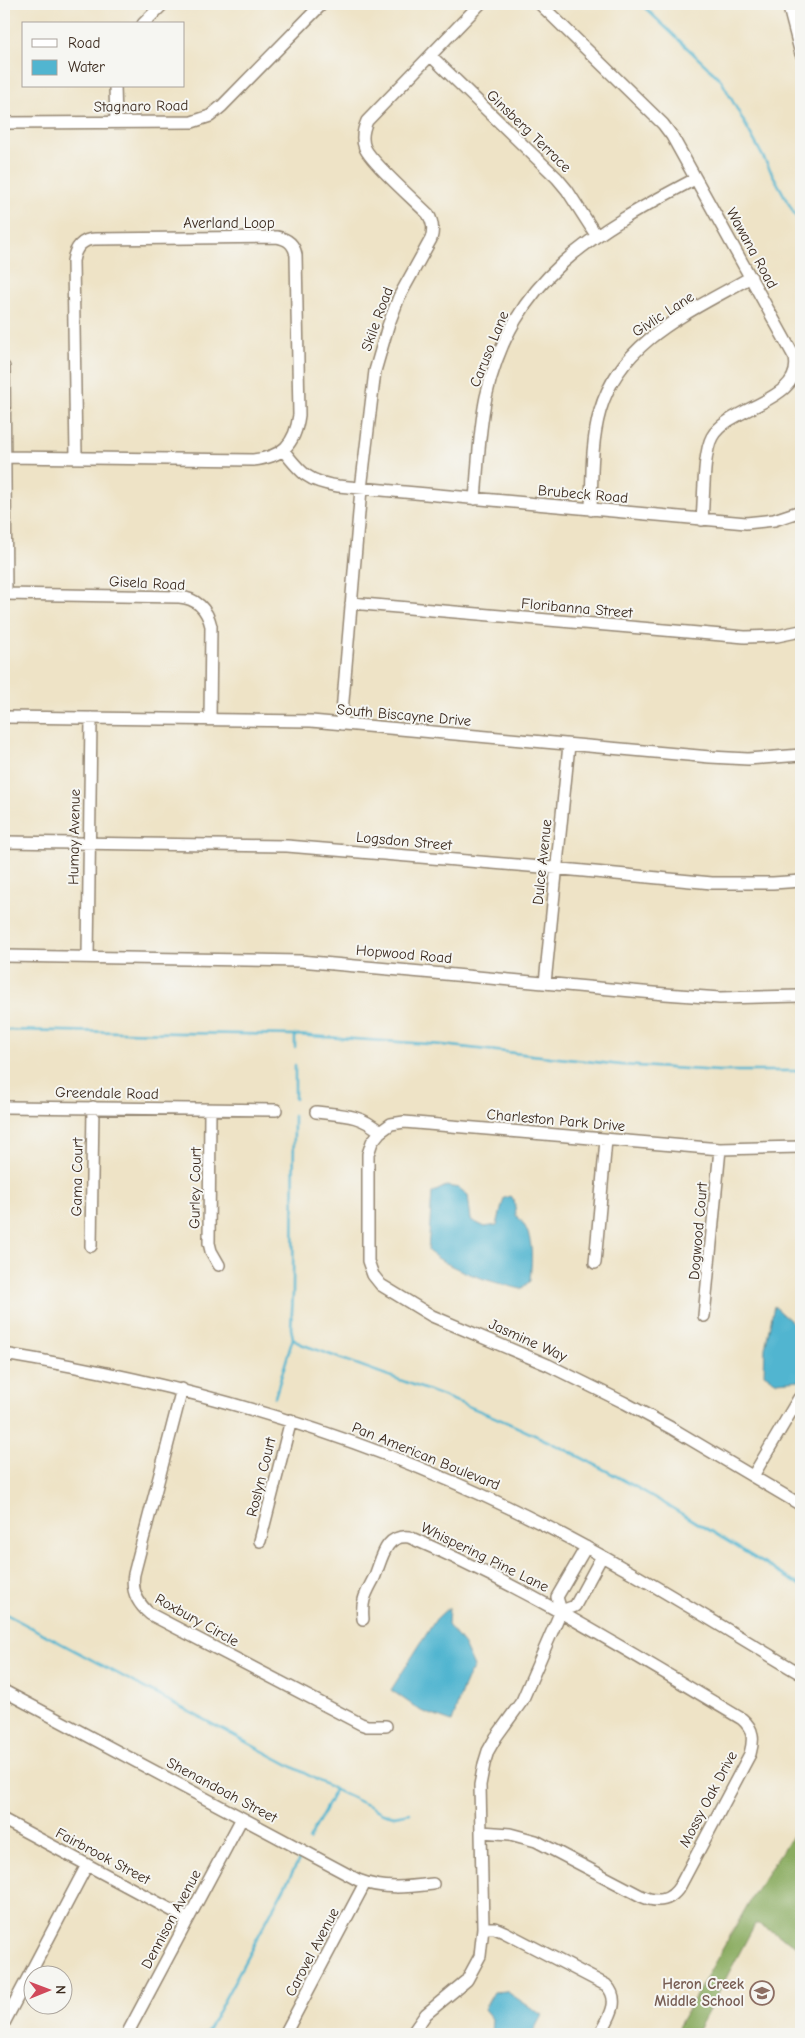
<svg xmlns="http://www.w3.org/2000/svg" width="805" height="2038" font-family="'Comic Neue',sans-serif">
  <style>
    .forest { fill: #8aac61; stroke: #626b40 }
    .water { fill: #51b5d0; stroke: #467077 }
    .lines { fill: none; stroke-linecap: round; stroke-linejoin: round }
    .stream { stroke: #51b5d0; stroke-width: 2.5 }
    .minor-casing { stroke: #948672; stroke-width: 14 }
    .minor { stroke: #fff; stroke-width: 11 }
    .labels { text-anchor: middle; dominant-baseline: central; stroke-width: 4; stroke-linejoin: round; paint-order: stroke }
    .street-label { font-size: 15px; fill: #3b2a1e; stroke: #f6f6f2 }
    .education-label { font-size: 15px; font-weight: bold; fill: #785e54; stroke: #f6f6f2; text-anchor: end }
  </style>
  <rect width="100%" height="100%" fill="#f6f6f2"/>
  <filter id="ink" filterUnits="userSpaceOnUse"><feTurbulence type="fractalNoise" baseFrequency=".02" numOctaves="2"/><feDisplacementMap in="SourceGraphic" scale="10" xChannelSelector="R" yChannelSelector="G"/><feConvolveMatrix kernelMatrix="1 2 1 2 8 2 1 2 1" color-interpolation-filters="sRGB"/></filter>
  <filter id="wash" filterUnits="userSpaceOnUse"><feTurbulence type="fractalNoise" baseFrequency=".0096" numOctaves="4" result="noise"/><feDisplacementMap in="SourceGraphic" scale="20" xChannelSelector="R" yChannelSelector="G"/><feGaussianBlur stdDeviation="1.12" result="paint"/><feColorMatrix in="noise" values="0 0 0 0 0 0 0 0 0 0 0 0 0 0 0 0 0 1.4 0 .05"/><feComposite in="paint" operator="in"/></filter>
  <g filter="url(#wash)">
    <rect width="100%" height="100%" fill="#eee3c6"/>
    <path class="forest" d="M801,1822V1948L759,1924H755L696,2034H674L755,1892Z"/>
    <path class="water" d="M446,1186L459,1188L468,1195L471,1220L485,1227L497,1225L504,1198L510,1196L514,1200L516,1215C535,1233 532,1256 530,1281L521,1289C489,1281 454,1272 428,1251L432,1193Z
      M774,1306L801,1330V1380L777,1382L764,1374L765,1348Z
      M449,1607L448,1625L464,1645L474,1667C462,1683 459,1703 452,1722L421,1711L391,1690L436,1619Z
      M506,1991L542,2015L532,2034H491L492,2019L484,2009L494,1992Z"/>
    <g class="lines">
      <path class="stream" d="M641,4L721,80L801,226
        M4,1030L295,1035L443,1045L621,1065L719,1071H801
        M295,1047V1035
        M295,1099V1065
        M294,1116L293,1294L291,1328L293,1338L301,1344C382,1374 464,1401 541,1438C632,1480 716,1535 801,1586
        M275,1397L293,1338
        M4,1613L336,1790L383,1813L394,1816L410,1813
        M309,1840L335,1790
        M206,2034L299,1860"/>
    </g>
  </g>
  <g filter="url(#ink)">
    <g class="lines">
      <g class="minor-casing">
        <path id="minor" d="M540,4L663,124L672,136L795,358C804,401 729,406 712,437C703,453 704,500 702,520
          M788,4L801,54
          M143,24L163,4
          M431,56L557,178L567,190L596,235
          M115,86L116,122
          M4,123L192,122L210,116L222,106L322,4
          M4,367L6,594
          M283,450C301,473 308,482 338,486L746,523L774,520L801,511
          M5,457L253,460C282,457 295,445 299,415L296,255C294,244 288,239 277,237L95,239C82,239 75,248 73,261L76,457
          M475,499C478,466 479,430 486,397C512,278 594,232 695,179
          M591,510C592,478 591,442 600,411C620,340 692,311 751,277
          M4,594L179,597C196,598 207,609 211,626L210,719
          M351,603L745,637L777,636L801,631
          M4,717L311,721L710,757L748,759L801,755
          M341,724L361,489L375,371L388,326L399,297L431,239C434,229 433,222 428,214C415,201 371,162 365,148C361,139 363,130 367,121L480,4
          M4,842L287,846L541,867L712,883H773L801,881
          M4,956L300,961L665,994L720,998L801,996
          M88,957L91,718
          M545,983L569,745
          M4,1107L276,1110
          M210,1110L209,1243L211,1251L219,1265
          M316,1112C341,1115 361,1114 380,1132L391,1124L404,1122L720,1149L801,1147
          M380,1132L372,1142L368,1154V1261L373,1275L381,1285L432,1316L548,1365L625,1403L673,1429L801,1505
          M91,1246L93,1107
          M595,1263L606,1140
          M704,1316L720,1149
          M4,1354C182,1383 352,1431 514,1510C613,1558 707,1618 801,1674
          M182,1389L134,1574C131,1590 137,1603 150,1614L361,1724L367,1726H386
          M753,1476L799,1398
          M260,1541L291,1420
          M561,1611L575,1606L602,1556
          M363,1619C361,1600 366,1594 374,1578C382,1560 384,1534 409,1537C526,1587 633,1654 742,1719C754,1729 754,1740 750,1754L680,1886C670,1902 657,1903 641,1896L536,1841L510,1834L481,1832
          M4,1691L358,1880C383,1890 408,1887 433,1884
          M4,1820L188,1919
          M483,1928H495L504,1932L606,1985C622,2001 608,2019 600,2034
          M4,2023L87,1865
          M127,2034L242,1818
          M285,2034L365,1883
          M412,2034L426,2014L467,1980L480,1956L483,1928L480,1785L484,1764L488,1751L496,1737L522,1701L561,1611L557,1597L586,1547"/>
      </g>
      <use href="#minor" class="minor"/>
    </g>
  </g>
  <defs>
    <g id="school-ring" transform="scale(1.25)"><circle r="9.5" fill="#f6f6f2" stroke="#8d6e63" stroke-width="1.5"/><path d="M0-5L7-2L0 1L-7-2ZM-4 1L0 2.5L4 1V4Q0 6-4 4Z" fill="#8d6e63"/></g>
  </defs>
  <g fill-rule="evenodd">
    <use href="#school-ring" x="762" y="1993"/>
  </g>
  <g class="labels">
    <g class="street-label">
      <text transform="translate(141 106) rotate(-1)">Stagnaro Road</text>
      <text transform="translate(529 131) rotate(44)">Ginsberg Terrace</text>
      <text x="229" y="223">Averland Loop</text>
      <text transform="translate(752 248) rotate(61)">Wawana Road</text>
      <text transform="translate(663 314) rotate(-33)">Givlic Lane</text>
      <text transform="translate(377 319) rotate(-70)">Skile Road</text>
      <text transform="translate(489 349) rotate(-68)">Caruso Lane</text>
      <text transform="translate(583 494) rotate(5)">Brubeck Road</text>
      <text transform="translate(147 583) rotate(3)">Gisela Road</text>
      <text transform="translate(577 608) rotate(5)">Floribanna Street</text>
      <text transform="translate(404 715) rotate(5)">South Biscayne Drive</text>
      <text transform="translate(74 837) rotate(-89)">Humay Avenue</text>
      <text transform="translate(404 841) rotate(5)">Logsdon Street</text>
      <text transform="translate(542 862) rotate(-84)">Dulce Avenue</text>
      <text transform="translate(404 954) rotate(5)">Hopwood Road</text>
      <text transform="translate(107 1093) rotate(1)">Greendale Road</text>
      <text transform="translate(556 1120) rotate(5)">Charleston Park Drive</text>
      <text transform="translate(77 1177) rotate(-89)">Gama Court</text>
      <text transform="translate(195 1188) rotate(-89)">Gurley Court</text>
      <text transform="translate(698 1231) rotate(-85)">Dogwood Court</text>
      <text transform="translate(528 1340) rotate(24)">Jasmine Way</text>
      <text transform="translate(426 1456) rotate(22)">Pan American Boulevard</text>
      <text transform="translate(261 1477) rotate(-76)">Roslyn Court</text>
      <text transform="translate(485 1557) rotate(26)">Whispering Pine Lane</text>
      <text transform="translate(197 1620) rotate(29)">Roxbury Circle</text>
      <text transform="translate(222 1790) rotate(28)">Shenandoah Street</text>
      <text transform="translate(708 1799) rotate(-62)">Mossy Oak Drive</text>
      <text transform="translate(103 1856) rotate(28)">Fairbrook Street</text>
      <text transform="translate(171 1919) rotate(-62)">Dennison Avenue</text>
      <text transform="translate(312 1952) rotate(-62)">Carovel Avenue</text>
    </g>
    <g class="education-label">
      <text x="744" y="1984">Heron Creek<tspan x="744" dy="17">Middle School</tspan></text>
    </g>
  </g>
  <rect width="805" height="2038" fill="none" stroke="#f6f6f2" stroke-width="20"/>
  <rect x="22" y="22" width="162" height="65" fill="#f6f6f2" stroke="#aba49d"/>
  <rect x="32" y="39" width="25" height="8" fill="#ffffff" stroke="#aba49d"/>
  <text x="68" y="48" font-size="15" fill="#3b2a1e">Road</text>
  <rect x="32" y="60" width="25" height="15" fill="#51b5d0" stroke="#aba49d"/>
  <text x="68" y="72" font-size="15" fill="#3b2a1e">Water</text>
  <g transform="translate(48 1990) rotate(89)"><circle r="24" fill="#f6f6f2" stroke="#aba49d"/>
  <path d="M0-4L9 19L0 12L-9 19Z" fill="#d1495b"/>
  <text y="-8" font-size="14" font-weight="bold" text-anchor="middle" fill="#3b2a1e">N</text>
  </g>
</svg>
